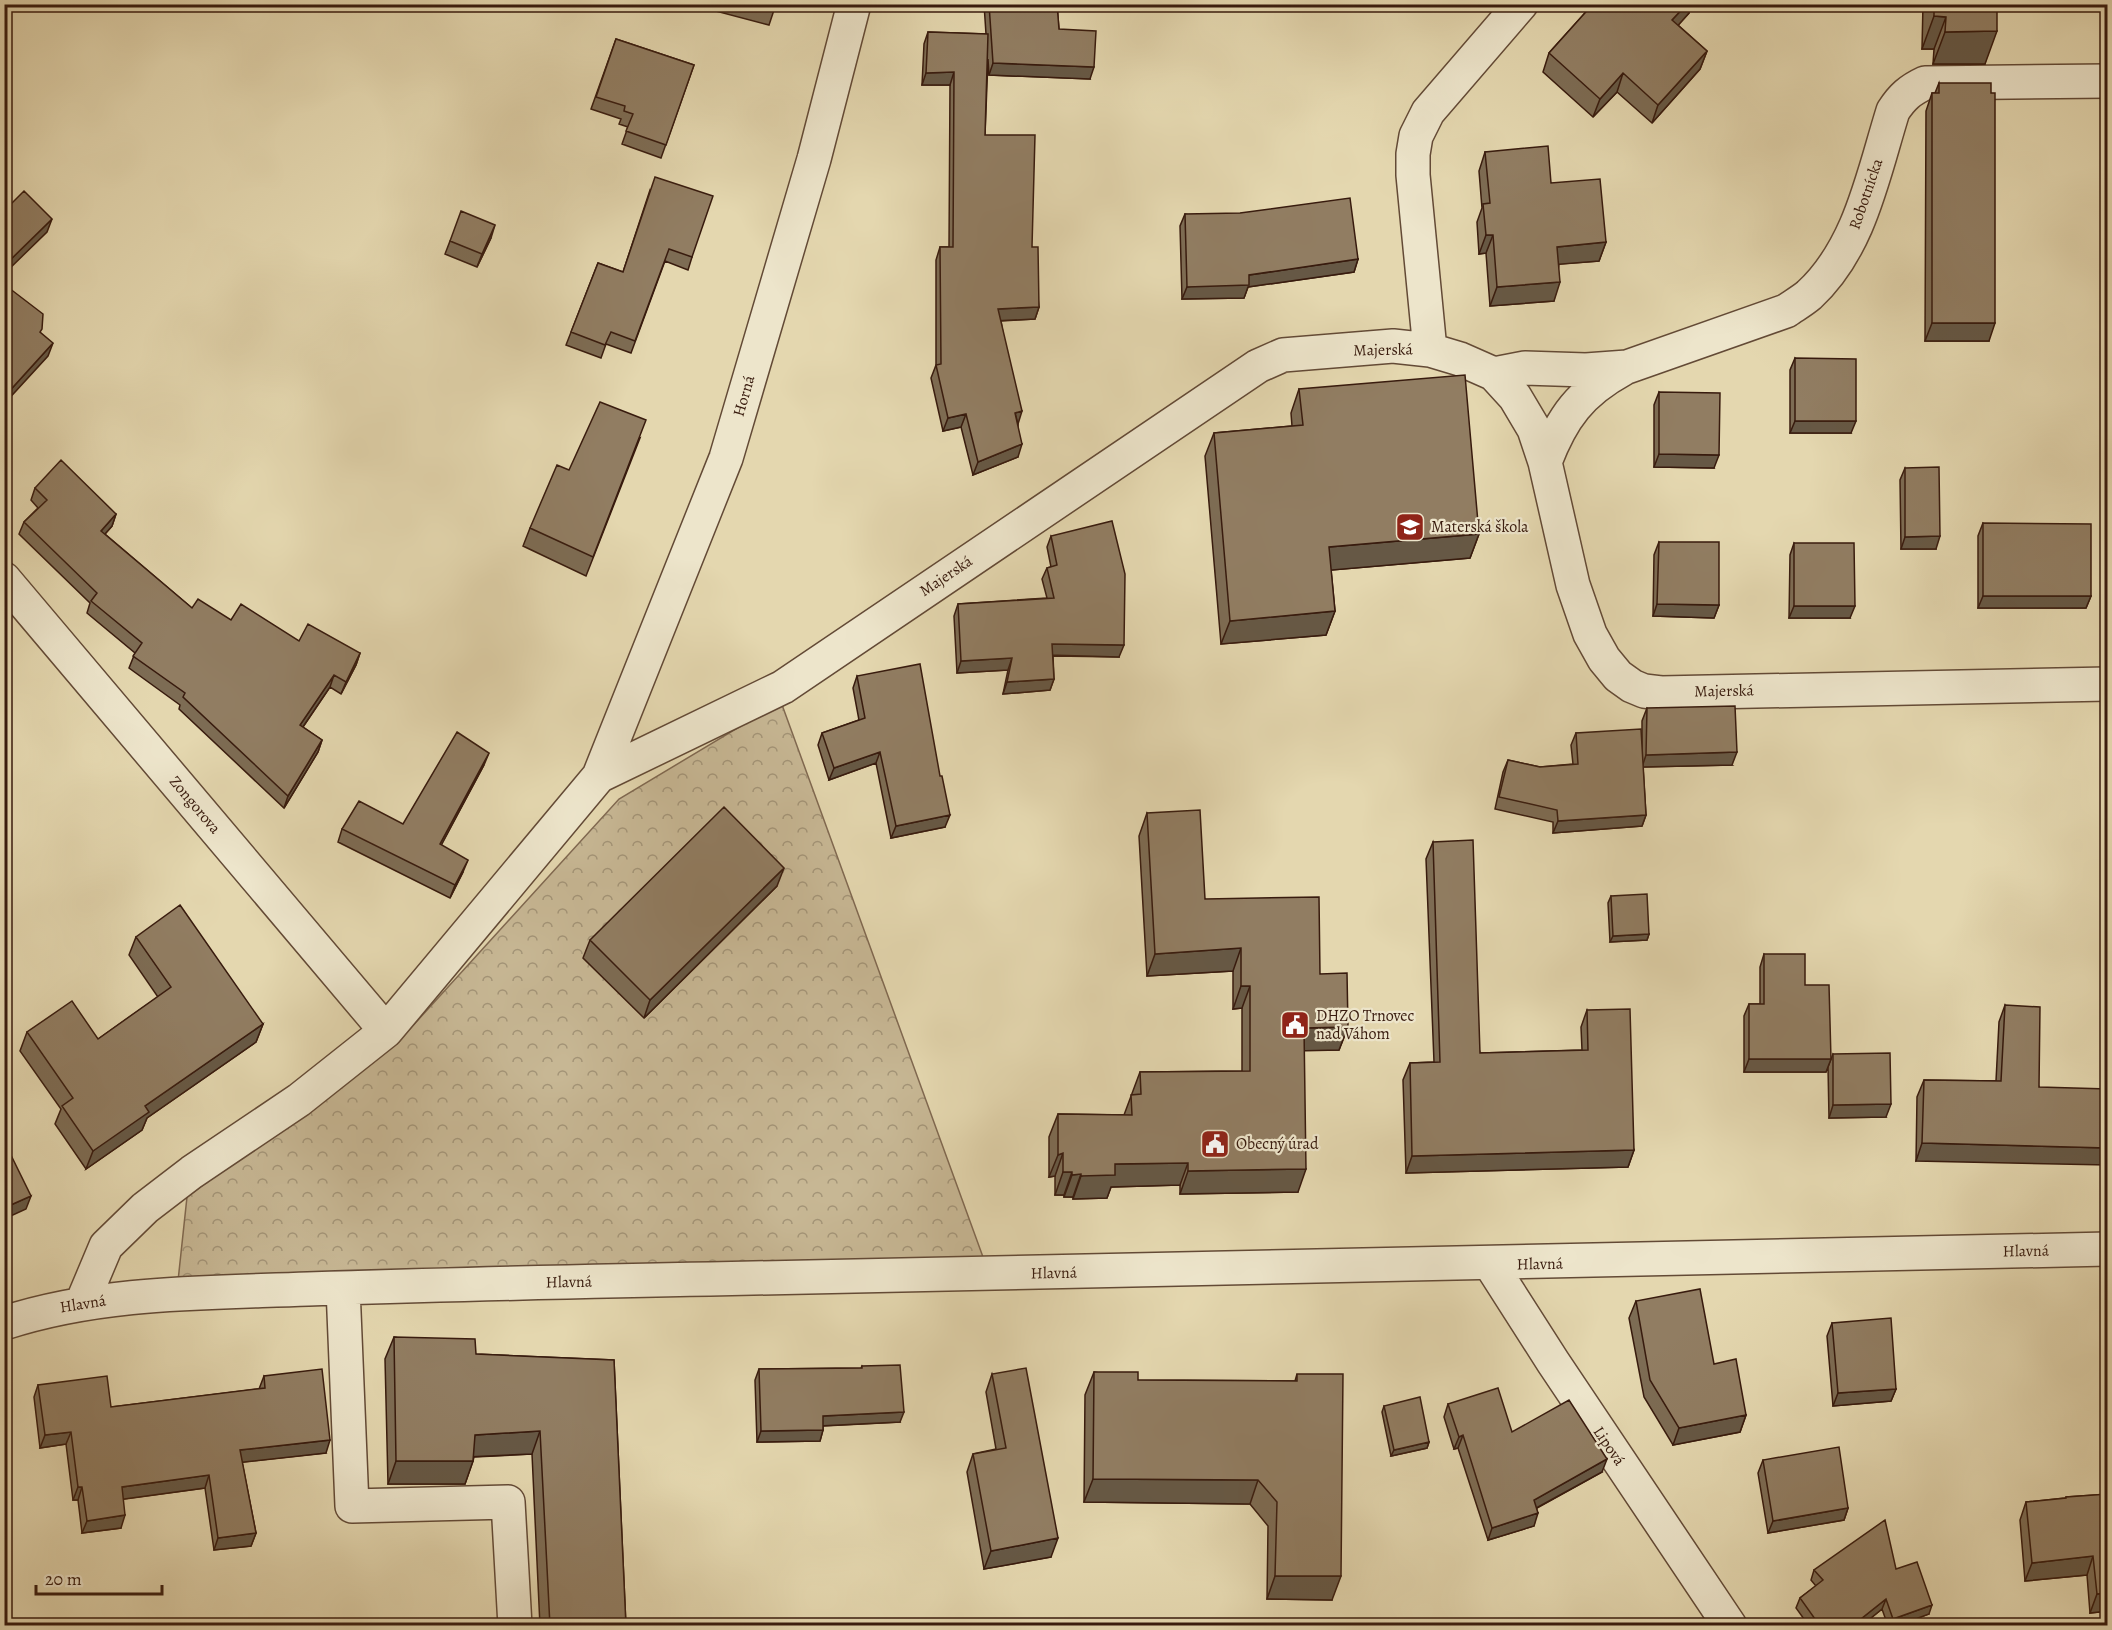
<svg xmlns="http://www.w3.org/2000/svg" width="2112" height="1630" font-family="Alegreya,serif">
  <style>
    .park { fill: url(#park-crowns); stroke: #806951; stroke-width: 1.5 }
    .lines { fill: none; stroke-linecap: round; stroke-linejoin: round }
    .minor-casing { stroke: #634a36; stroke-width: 36 }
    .minor { stroke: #ede5cb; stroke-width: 33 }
    .wall { fill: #7d6c54; stroke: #381b0e; stroke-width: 1.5 }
    .shaded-wall { fill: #665845; stroke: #381b0e; stroke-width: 1.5 }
    .building { fill: #917d62; stroke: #381b0e; stroke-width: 1.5 }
    .labels { text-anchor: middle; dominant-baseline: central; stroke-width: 4.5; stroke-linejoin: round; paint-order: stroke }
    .street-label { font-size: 16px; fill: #381b0e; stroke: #ede5cb }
    .poi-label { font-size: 16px; fill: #381b0e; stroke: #ede5cb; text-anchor: start }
  </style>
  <defs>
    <pattern id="park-crowns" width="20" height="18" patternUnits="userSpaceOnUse" patternTransform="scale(1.5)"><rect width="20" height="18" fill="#c7b794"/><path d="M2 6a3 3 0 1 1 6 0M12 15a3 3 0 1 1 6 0" fill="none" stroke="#a39477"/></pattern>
  </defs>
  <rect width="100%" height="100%" fill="#e4d7af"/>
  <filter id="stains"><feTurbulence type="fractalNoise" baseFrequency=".00333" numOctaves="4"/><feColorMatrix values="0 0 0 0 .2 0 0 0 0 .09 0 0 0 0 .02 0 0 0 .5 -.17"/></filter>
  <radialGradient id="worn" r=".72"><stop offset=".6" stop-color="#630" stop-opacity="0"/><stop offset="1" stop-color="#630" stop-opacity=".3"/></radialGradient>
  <path class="park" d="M781,702L983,1257L709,1268L178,1281L187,1197L398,1042L619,799Z"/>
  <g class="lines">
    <g class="minor-casing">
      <path id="minor" d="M1430,350L1413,175V154L1416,136L1428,112L1521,4
        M1494,374L1525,368L1586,370L1627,367L1786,311C1793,306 1802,301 1809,295C1860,248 1873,175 1893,111C1902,97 1910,90 1925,83L2108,81
        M1545,462C1562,417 1581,392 1623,369
        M4,579L386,1031
        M599,776L783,687L1258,366L1283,355L1393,346L1430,350L1460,359L1494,374L1515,397L1534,429L1545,462L1573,585L1590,634L1604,659L1618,676L1632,686L1644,691L1661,693L2108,684
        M1491,1265L1553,1362L1730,1626
        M343,1288L352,1506L508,1502L515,1626
        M82,1303L106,1246L145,1208L192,1172L299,1100L386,1031L599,776L726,458L814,159L854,4
        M4,1323C102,1291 206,1293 308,1289C442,1285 576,1281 710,1279C1176,1271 1642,1261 2108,1249"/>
    </g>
    <use href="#minor" class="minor"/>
  </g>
  <path class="wall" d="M709,4H776L769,25L708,9Z
    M984,4H1057L1059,29L1090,79L989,75L988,59L985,135L1032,247L1039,307L1035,319L1001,321L1018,424V457L973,475L961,427L943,431L931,378L936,365V260L940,247H949L950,85H922L924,44L928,32L986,34Z
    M1593,4H1692L1689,13L1678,25L1707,51L1700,69L1652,123L1617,92L1593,117L1543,72L1549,53Z
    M1923,4H1997L1985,64H1933L1934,49H1922Z
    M616,39L694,65L661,158L622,144L628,127L619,124L621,119L591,109Z
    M1939,83L1989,341H1925L1926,111L1932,93H1935Z
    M1485,152L1551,183L1606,242L1599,261L1559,264L1554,301L1490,306L1486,253L1479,254L1477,222L1482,208L1479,171Z
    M650,190L692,257L688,270L665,261L631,353L606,344L601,358L566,345L598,263L623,272Z
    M1185,214L1358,259L1354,272L1248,287L1244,298L1182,299L1180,226Z
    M491,238L477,267L445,254L450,241Z
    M1795,358L1851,433H1790V370Z
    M1299,389L1479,534L1470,558L1331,570L1335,611L1326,635L1221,644L1205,456L1214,433L1292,426L1291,413Z
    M1659,392L1714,468L1654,467V405Z
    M640,438L586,576L523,546L530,528L569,470Z
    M1905,468L1936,549H1901L1900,480Z
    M35,488L116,514L112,526L105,534L192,608L299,641L360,653L356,665L341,694L330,687L303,727L322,740L318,752L284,808L179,709L180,705L129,668L135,653L87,613L90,603L19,534L24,522L38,508L31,500Z
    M1983,523L2091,596L2086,608H1978V536Z
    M1051,536L1119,657L1053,656L1054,679L1050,690L1003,694L1008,670L957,673L954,616L958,604L1047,598L1042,579L1047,568L1051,567L1047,547Z
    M1659,542L1719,605L1714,618L1653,616L1654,555Z
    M1794,543L1850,618H1789L1790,555Z
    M857,676L945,827L891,838L876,763L829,780L818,745L822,733L859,720L853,688Z
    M1647,708L1732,765L1643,767L1646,815L1642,826L1553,833V822L1495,809L1503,772L1508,760L1540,767L1573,764L1571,745L1576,733L1642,749V721Z
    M484,765L441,845L463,872L450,898L338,842L342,829L403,824Z
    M1147,813L1205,899L1320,974L1348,1027L1339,1050H1304L1298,1192L1180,1194V1185L1111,1187L1107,1198L1073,1199V1197H1064V1195H1055V1176L1049,1177V1137L1058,1114L1124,1115L1140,1072L1242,1071V1008L1233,1009V971L1147,976L1139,836Z
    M1433,842L1480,1053L1582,1050L1581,1027L1587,1010L1634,1150L1628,1167L1406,1173L1403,1080L1410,1063L1434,1062L1426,859Z
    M777,886L644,1018L583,958L590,940Z
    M1611,896L1649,934L1647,940L1610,942L1608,903Z
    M136,937L263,1024L256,1042L147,1118L142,1130L86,1169L55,1124L61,1109L20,1051L27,1032L98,1039L158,997L129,955Z
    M1764,954L1805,985L1831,1059L1826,1072H1744V1016L1749,1004H1760V967Z
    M2005,1005L2039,1087L1916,1161L1917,1097L1924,1080L1996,1081L1999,1022Z
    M1833,1054L1886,1117L1829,1118L1828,1067Z
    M1636,1301L1714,1364L1746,1415L1740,1432L1673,1445L1644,1397L1629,1318Z
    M1832,1323L1896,1389L1891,1401L1833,1406L1827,1336Z
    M394,1337L476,1354L614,1360L626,1626H540L532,1454L474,1457L473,1461L465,1484H388L385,1359Z
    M862,1366L900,1422L823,1426V1430L820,1441L757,1442L755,1380L759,1369L861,1368Z
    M1094,1372L1138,1380L1295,1381L1297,1374L1332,1600L1267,1599L1268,1526L1250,1504L1084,1502L1085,1395Z
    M992,1374L1051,1557L984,1569L967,1472L973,1454L996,1449L986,1392Z
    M264,1376L326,1453L242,1462L256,1533L251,1546L214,1550L205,1488L123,1499L121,1528L82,1533L78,1500H73L66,1444L40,1448L34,1397L38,1385L111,1407L259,1389Z
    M1448,1404L1512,1432L1602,1472L1537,1508L1534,1526L1488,1540L1458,1448L1454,1449L1444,1417Z
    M1384,1406L1429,1442L1427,1448L1391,1456L1382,1412Z
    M1763,1460L1848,1508L1844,1520L1768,1533L1758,1473Z
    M2108,1494V1611L2090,1613L2087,1575L2025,1581L2020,1520L2026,1502L2065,1498L2066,1497Z
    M1896,1569L1929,1614L1897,1626H1888L1882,1609L1861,1626H1809L1796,1608L1800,1598L1816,1586L1811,1580L1814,1570Z"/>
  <path class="shaded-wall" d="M1687,4H1692L1689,13L1666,39L1672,20Z
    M1934,16L1946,17L1934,49H1922Z
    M1997,31L1985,64H1933L1945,32Z
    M1707,51L1700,69L1652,123L1658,105Z
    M993,63L1094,67L1090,79L989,75Z
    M954,72L950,85H922L926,73Z
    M1623,73L1617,92L1593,117L1600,99Z
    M52,219L47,232L4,274L5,265Z
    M495,225L491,238L477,267L482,254Z
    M1486,235H1493L1486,253L1479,254Z
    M1606,242L1599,261L1550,265L1557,247Z
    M1358,259L1354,272L1248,287L1244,298L1182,299L1187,287L1249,275Z
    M1560,282L1554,301L1490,306L1497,287Z
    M1039,307L1035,319L993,321L998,309Z
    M1932,323H1995L1989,341H1925Z
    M53,343L48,356L4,404V397Z
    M1022,411L1018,424L1015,413Z
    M966,414L961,427L943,431L948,418Z
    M1795,421H1856L1851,433H1790Z
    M1022,444L1018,457L973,475L978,462Z
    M1659,454L1719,455L1714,468L1654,467Z
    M116,514L112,526L97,543L101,531Z
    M1479,534L1470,558L1321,571L1329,547Z
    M1940,536L1936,549H1901L1905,537Z
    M1983,596H2091L2086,608H1978Z
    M1657,604L1719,605L1714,618L1653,616Z
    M1794,606H1855L1850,618H1789Z
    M1335,611L1326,635L1221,644L1230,621Z
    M1052,644L1124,645L1119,657L1048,655Z
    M360,653L356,665L341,694L346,682Z
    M1012,658L1008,670L957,673L961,661Z
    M334,675L330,687L296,737L300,725Z
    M1054,679L1050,690L1003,694L1007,682Z
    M322,740L318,752L284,808L288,796Z
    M880,752L876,763L829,780L834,768Z
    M1737,752L1732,765L1642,767L1646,755Z
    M489,753L484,765L435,857L440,844Z
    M950,815L945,827L891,838L896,826Z
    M1646,815L1642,826L1553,833L1558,821Z
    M468,860L463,872L450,898L455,885Z
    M784,868L777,886L644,1018L650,1000Z
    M1649,934L1647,940L1610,942L1613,936Z
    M1241,948L1233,971L1147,976L1155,954Z
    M1241,986H1250L1242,1008L1233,1009Z
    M263,1024L256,1042L147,1118L142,1130L86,1169L93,1151L145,1106Z
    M1348,1027L1339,1050L1295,1051L1304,1028Z
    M1749,1059H1831L1826,1072H1744Z
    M1891,1104L1886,1117L1829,1118L1833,1105Z
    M1922,1143L2108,1148V1165L1916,1161Z
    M1634,1150L1628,1167L1406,1173L1412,1156Z
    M1063,1153L1055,1176L1049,1177L1058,1155Z
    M1188,1163L1180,1185L1111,1187L1107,1198L1073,1199L1081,1176L1115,1164Z
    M1306,1169L1298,1192L1180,1194L1188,1171Z
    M1063,1172H1072L1064,1195H1055Z
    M1081,1174L1073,1197H1064L1072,1175Z
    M31,1196L26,1209L4,1219V1208Z
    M1896,1389L1891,1401L1833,1406L1838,1393Z
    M904,1412L900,1422L819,1426L823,1416Z
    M1746,1415L1740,1432L1673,1445L1679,1428Z
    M823,1430L820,1441L757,1442L761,1431Z
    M540,1431L532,1454L467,1457L475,1435Z
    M71,1432L66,1444L40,1448L45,1435Z
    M1463,1435L1458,1448L1454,1449L1459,1437Z
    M330,1440L326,1453L235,1463L240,1450Z
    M1429,1442L1427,1448L1391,1456L1394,1450Z
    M1607,1459L1602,1472L1529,1512L1534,1500Z
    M396,1461H473L465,1484H388Z
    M209,1475L205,1488L117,1500L122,1487Z
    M1093,1479L1258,1480L1250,1504L1084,1502Z
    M78,1487H82L78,1500H73Z
    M1848,1508L1844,1520L1768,1533L1773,1521Z
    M1538,1513L1534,1526L1488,1540L1492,1528Z
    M125,1515L121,1528L82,1533L87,1521Z
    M256,1533L251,1546L214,1550L218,1538Z
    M1058,1538L1051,1557L984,1569L991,1551Z
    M2093,1556L2087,1575L2025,1581L2032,1563Z
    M1275,1576H1341L1332,1600L1267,1599Z
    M2108,1593V1611L2090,1613L2097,1594Z
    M1886,1599L1882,1609L1861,1626H1852Z
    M1932,1605L1929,1614L1897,1626H1890L1893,1619Z"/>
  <path class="building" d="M760,4H776L775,9Z
    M989,4H1057L1059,29L1096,31L1094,67L993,63Z
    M1593,4H1687L1672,20L1707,51L1658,105L1623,73L1600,99L1549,53Z
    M1934,4H1997V31L1945,32L1946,17L1934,16Z
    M928,32L988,34L985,135H1035L1032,247H1038L1039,307L998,309L1022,411L1015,413L1022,444L978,462L966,414L948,418L936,365L941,364L940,247H953L954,72L926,73Z
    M616,39L694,65L666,145L626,131L633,114L624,111L625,106L596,97Z
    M1939,83H1991V93H1995V323H1932V93H1939Z
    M1548,146L1551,183L1600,179L1606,242L1557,247L1560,282L1497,287L1493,235H1486L1483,204L1490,203L1485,152Z
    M655,177L713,196L692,257L669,249L635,341L611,332L605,345L571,332L598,263L623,272Z
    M24,191L52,219L5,265L4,211Z
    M1350,198L1358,259L1249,275V285L1187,287L1185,214L1240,213Z
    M461,211L495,225L482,254L450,241Z
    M9,288L43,314L42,329L40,332L53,343L4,397V293Z
    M1795,358L1856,359V421H1795Z
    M1465,375L1479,534L1329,547L1335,611L1230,621L1214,433L1303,425L1299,389Z
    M1659,392L1720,393L1719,455L1659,454Z
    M600,402L646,420L593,557L530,528L557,465L569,470Z
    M61,460L116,514L101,531L192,608L198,599L231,620L241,604L299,641L308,624L360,653L346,682L334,675L300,725L322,740L288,796L183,697L185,693L133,656L142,643L91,601L97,593L24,522L47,500L35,488Z
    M1939,467L1940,536L1905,537V468Z
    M1112,521L1125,574L1124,645L1052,644L1054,679L1007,682L1012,658L961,661L958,604L1054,598L1047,568L1057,565L1051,536Z
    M1983,523L2091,524V596H1983Z
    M1659,542H1719V605L1657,604Z
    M1794,543H1854L1855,606H1794Z
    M920,664L940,776H942L950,815L896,826L880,752L834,768L822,733L865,718L857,676Z
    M1735,706L1737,752L1646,755L1647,708Z
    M1641,729L1646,815L1558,821L1557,810L1499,797L1508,760L1540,767L1578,764L1576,733Z
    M457,732L489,753L440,844L468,860L455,885L342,829L359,801L403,824Z
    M724,807L784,868L650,1000L590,940Z
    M1200,810L1205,899L1319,897L1320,974L1347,973L1348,1027L1304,1028L1306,1169L1188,1171V1163L1115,1164V1175L1081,1176V1174L1072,1175V1172H1063V1153L1058,1155V1114L1132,1115L1131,1095L1141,1094L1140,1072L1250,1071V986H1241V948L1155,954L1147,813Z
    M1473,840L1480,1053L1588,1050L1587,1010L1630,1009L1634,1150L1412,1156L1410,1063L1440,1062L1433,842Z
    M1647,894L1649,934L1613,936L1611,896Z
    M180,905L263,1024L145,1106L149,1112L93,1151L62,1106L73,1098L27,1032L72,1001L98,1039L171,987L136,937Z
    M1764,954H1805V985H1829L1831,1059H1749V1004H1764Z
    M2005,1005L2040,1007L2039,1087L2108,1089V1148L1922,1143L1924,1080L2001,1081Z
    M1890,1053L1891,1104L1833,1105V1054Z
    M4,1141L31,1196L4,1208Z
    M1700,1289L1714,1364L1736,1359L1746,1415L1679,1428L1650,1380L1636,1301Z
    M1891,1318L1896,1389L1838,1393L1832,1323Z
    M394,1337L475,1339L476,1354L614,1360L626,1626H550L540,1431L475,1435L473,1461H396Z
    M900,1365L904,1412L823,1416V1430L761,1431L759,1369L862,1368V1366Z
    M1026,1368L1058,1538L991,1551L973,1454L1006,1448L992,1374Z
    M322,1369L330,1440L240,1450L256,1533L218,1538L209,1475L122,1487L125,1515L87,1521L82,1487H78L71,1432L45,1435L38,1385L107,1376L111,1407L265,1388L264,1376Z
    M1094,1372H1138V1380L1297,1381V1374H1343L1341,1576H1275L1277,1502L1258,1480L1093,1479Z
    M1498,1388L1512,1432L1569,1400L1607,1459L1534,1500L1538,1513L1492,1528L1463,1435L1459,1437L1448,1404Z
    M1420,1397L1429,1442L1394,1450L1384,1406Z
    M1839,1447L1848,1508L1773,1521L1763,1460Z
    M2108,1494V1593L2097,1594L2093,1556L2032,1563L2026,1502L2066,1498V1497Z
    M1885,1520L1896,1569L1917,1562L1932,1605L1893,1619L1886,1599L1852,1626H1820L1800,1598L1823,1580L1814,1570Z"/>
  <defs>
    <g id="school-square" transform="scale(1.5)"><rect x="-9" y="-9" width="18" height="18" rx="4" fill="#8f2418" stroke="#ede5cb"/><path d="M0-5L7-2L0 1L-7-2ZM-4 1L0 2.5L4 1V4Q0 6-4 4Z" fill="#fff"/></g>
    <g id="civic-square" transform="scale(1.5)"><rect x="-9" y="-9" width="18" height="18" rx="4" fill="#8f2418" stroke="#ede5cb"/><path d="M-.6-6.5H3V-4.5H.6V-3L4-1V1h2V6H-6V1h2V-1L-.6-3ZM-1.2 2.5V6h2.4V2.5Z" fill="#fff"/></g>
  </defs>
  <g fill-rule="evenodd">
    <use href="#school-square" x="1410" y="527"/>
    <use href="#civic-square" x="1295" y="1025"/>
    <use href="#civic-square" x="1215" y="1144"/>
  </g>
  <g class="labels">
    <g class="street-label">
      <text transform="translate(1866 194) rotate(-71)">Robotnícka</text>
      <text transform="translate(1383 350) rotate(-1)">Majerská</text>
      <text transform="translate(744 396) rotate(-74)">Horná</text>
      <text transform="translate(946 576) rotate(-34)">Majerská</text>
      <text transform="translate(1724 691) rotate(-1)">Majerská</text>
      <text transform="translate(195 805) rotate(50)">Zongorova</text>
      <text transform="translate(2026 1251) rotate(-1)">Hlavná</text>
      <text transform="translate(1540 1264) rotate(-1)">Hlavná</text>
      <text transform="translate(1054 1273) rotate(-1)">Hlavná</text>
      <text transform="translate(569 1282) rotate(-1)">Hlavná</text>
      <text transform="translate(83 1304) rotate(-9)">Hlavná</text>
      <text transform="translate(1609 1446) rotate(56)">Lipová</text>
    </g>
    <g class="poi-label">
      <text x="1431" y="527">Materská škola</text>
      <text x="1316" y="1016">DHZO Trnovec<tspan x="1316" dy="18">nad Váhom</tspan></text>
      <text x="1236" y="1144">Obecný úrad</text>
    </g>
  </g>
  <rect width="2112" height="1630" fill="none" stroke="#e4d7af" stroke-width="24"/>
  <rect x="6" y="6" width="2100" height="1618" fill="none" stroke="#381b0e" stroke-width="3"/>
  <rect x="12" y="12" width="2088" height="1606" fill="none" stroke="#381b0e" stroke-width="1.5"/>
  <path d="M36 1585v9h126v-9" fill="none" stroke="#381b0e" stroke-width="3"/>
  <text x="45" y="1585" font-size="18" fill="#381b0e" stroke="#ede5cb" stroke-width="4.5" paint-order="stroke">20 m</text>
  <rect width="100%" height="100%" filter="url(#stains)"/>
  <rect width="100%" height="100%" fill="url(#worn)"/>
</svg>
